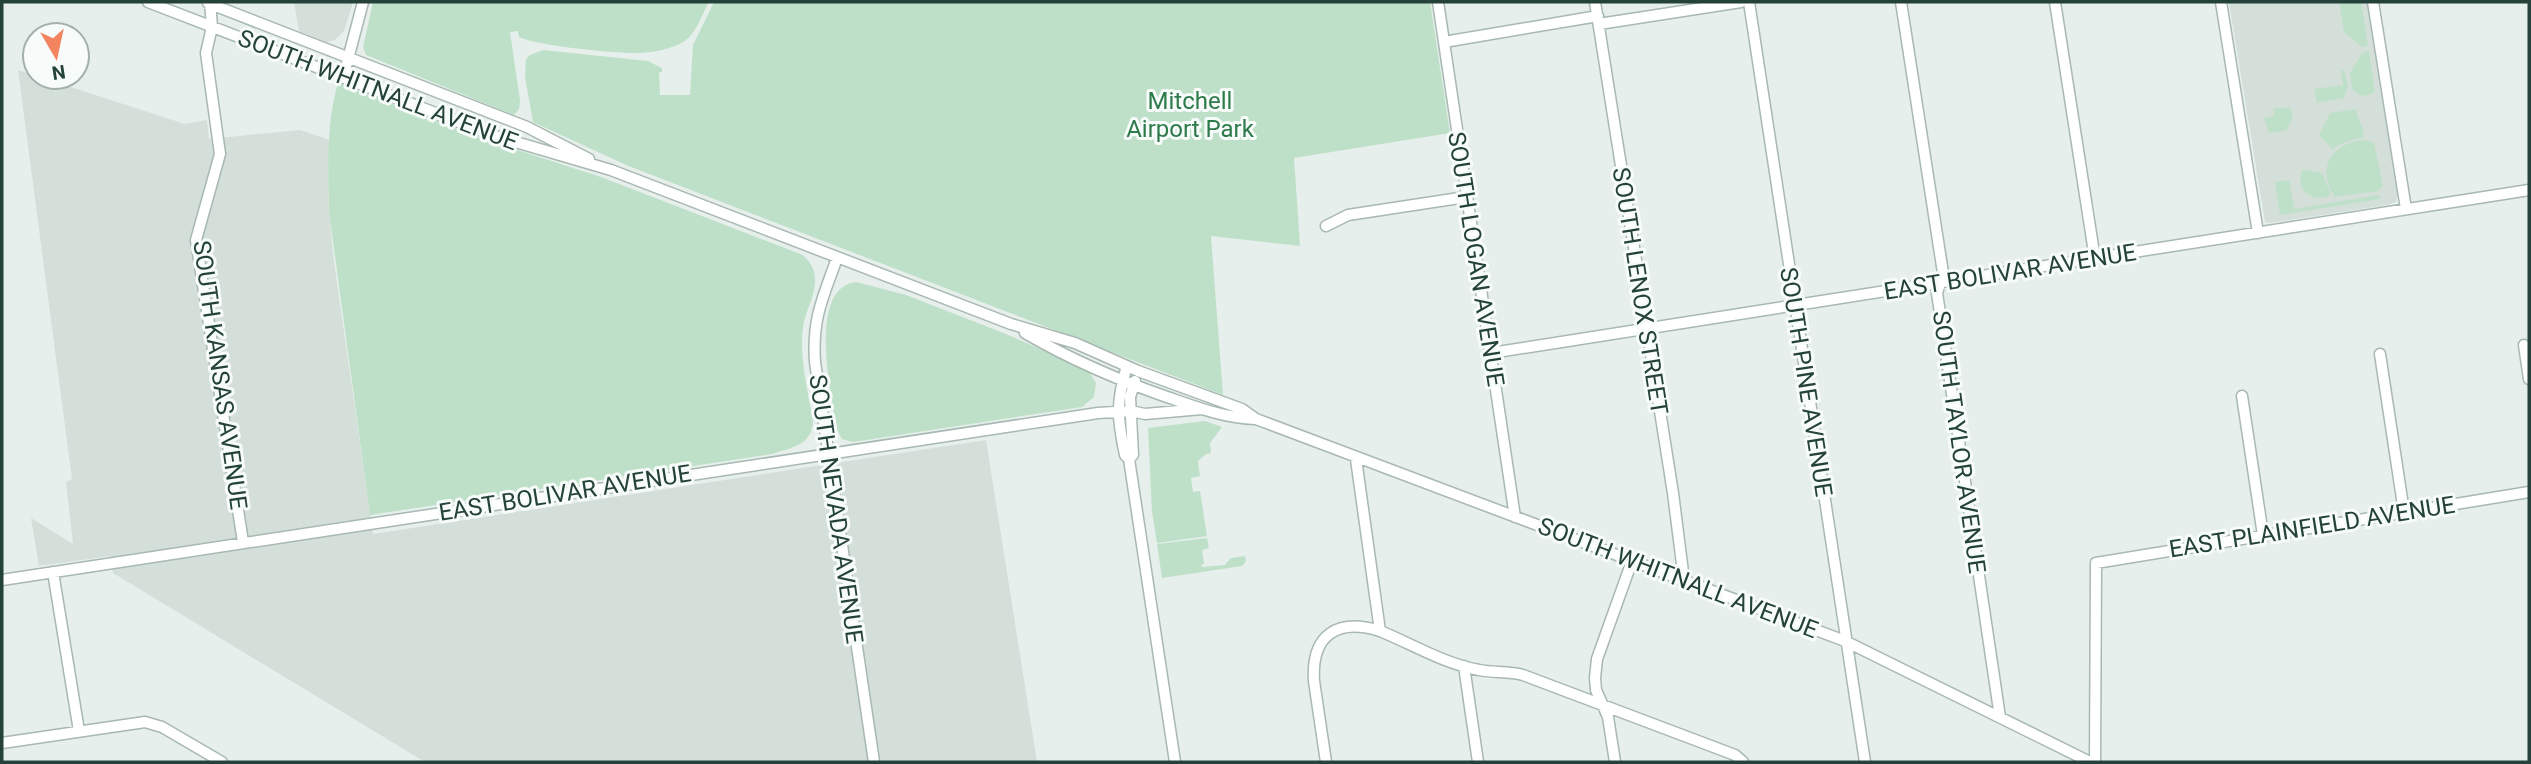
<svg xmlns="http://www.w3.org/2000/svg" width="2531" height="764" font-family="Roboto,sans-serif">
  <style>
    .built { fill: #d4dfda }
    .green { fill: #bfe0c8 }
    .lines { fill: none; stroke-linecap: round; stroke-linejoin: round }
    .minor-casing { stroke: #a8b8b2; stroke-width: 13 }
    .minor { stroke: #fff; stroke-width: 10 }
    .labels { text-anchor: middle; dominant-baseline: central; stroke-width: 6; stroke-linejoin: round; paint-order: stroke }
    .street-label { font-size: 24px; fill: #24423a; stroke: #f7fbf9 }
    .park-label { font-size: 24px; fill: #2d7a4b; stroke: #f7fbf9 }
  </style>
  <rect width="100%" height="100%" fill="#e6efeb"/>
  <path class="built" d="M294,2H353L344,31L335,40L326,42L299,31Z
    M2229,2H2368L2398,194L2396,202L2387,205L2270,223L2265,222Z
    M18,70L185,124L207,120L209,139L300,130L330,140L328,173L329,212L334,262L373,534L986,440L1037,762H425L113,573L110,556L39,566L31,518L73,544L66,482L72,479Z"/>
  <path class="green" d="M373,2H709C702,14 696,35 683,42C671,49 655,52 642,53C620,54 537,46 519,37L518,31L510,32L520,101L519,109L514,115L366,55L363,47Z
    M714,2H1430L1450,133L1294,158L1300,246L1211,236L1223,395L626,165L533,122L525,77L526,59L530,55L543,50L648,61L662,68V72H659L660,95H690L693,45Z
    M2339,2H2361L2368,46L2362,47L2344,32Z
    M2369,51L2375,91L2372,94L2361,96L2352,89L2350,73L2362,53Z
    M2344,70L2348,85L2344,98L2317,103L2314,89L2343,85L2341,71Z
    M338,83L489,141L601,177L803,255C810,262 815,269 815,279C816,295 805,312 803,327C799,358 808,391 813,421C813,445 790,448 772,454L370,515L329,212C328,169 326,123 338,83Z
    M2290,107L2293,116L2287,130L2269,133L2264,118L2274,116L2273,109Z
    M2356,109C2357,119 2364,126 2364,137L2345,142L2332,149L2319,135L2330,113Z
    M2365,140L2374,143L2383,186L2378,191L2335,197C2315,169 2332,142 2365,140Z
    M2302,170L2322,173L2330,192L2329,196C2310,202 2295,189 2302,170Z
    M2289,180L2294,209L2379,195L2380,199L2280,215L2275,182Z
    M856,282L906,295L1006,334L1088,370L1096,383L1094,397L1082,407L853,442L842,439L837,430C832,398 806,288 856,282Z
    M1205,421L1222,427L1210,443L1211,453L1206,454L1198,461L1200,476L1191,478L1193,492L1200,491L1207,536L1157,543L1152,512L1148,428Z
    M1207,538L1209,548L1202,550L1204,564L1201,565L1202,567L1225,565L1231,558L1245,556L1246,561L1242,566L1162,578L1157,544Z"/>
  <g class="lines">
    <g class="minor-casing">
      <path id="minor" d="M148,2L495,136L611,170L1011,324L1075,343L1138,371L1242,409L1256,419L1845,641L2090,762
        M210,2L212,27L206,53L220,154L196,240L243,542
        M1438,2L1515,517
        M1595,2L1673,493L1684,580
        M1749,2L1865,762
        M1901,2L1943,273L1937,293L2000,717
        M2055,2L2095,259
        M2221,2L2258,233
        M2373,2L2406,209
        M208,3L527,127L589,159
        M1599,24L1741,2
        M1444,42L1598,16
        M343,78L363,2
        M1326,226L1348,215L1466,197
        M837,258C823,298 812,318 815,362L874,762
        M1025,333C1070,359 1118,380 1167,397C1196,407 1224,418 1255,419
        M2524,345L2529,379
        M1491,353L2529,190
        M2380,354L2404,512
        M1127,366C1116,402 1117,418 1125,455L1129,459L1175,762
        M2242,396L2263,535
        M1129,459L1133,455L1130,397L1135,381
        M53,572L79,731
        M2,580L1098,413L1130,411L1145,414L1202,409
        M1380,631C1412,644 1445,664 1479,670C1494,673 1508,671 1523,675L1735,755L1743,762
        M1464,666L1478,762
        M2,743L145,722L162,727L222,762
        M1326,762L1314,681C1311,634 1338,618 1380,631L1356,459
        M1615,762L1608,717L1596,690L1595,678L1597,659L1632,561
        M2095,762L2096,563L2529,492"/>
    </g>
    <use href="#minor" class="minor"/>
  </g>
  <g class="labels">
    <g class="street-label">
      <text transform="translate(378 90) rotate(21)">SOUTH WHITNALL AVENUE</text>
      <text transform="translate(1476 259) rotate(81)">SOUTH LOGAN AVENUE</text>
      <text transform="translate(2010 272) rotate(-9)">EAST BOLIVAR AVENUE</text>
      <text transform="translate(1640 291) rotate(81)">SOUTH LENOX STREET</text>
      <text transform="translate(220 375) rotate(82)">SOUTH KANSAS AVENUE</text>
      <text transform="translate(1806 382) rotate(81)">SOUTH PINE AVENUE</text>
      <text transform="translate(1959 442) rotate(82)">SOUTH TAYLOR AVENUE</text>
      <text transform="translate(565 493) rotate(-9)">EAST BOLIVAR AVENUE</text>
      <text transform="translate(836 509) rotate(82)">SOUTH NEVADA AVENUE</text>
      <text transform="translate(2312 527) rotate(-9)">EAST PLAINFIELD AVENUE</text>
      <text transform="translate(1678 578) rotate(21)">SOUTH WHITNALL AVENUE</text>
    </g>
    <g class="park-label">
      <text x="1190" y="101">Mitchell<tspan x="1190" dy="28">Airport Park</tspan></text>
    </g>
  </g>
  <rect width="2531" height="764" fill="none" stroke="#24423a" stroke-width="7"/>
  <g transform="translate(56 56) rotate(171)"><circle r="33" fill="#f7fbf9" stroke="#a3b1ad" stroke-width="2"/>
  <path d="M0-5L12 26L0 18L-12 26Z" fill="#f4845f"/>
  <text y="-10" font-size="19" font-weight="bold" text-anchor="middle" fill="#24423a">N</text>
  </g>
</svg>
